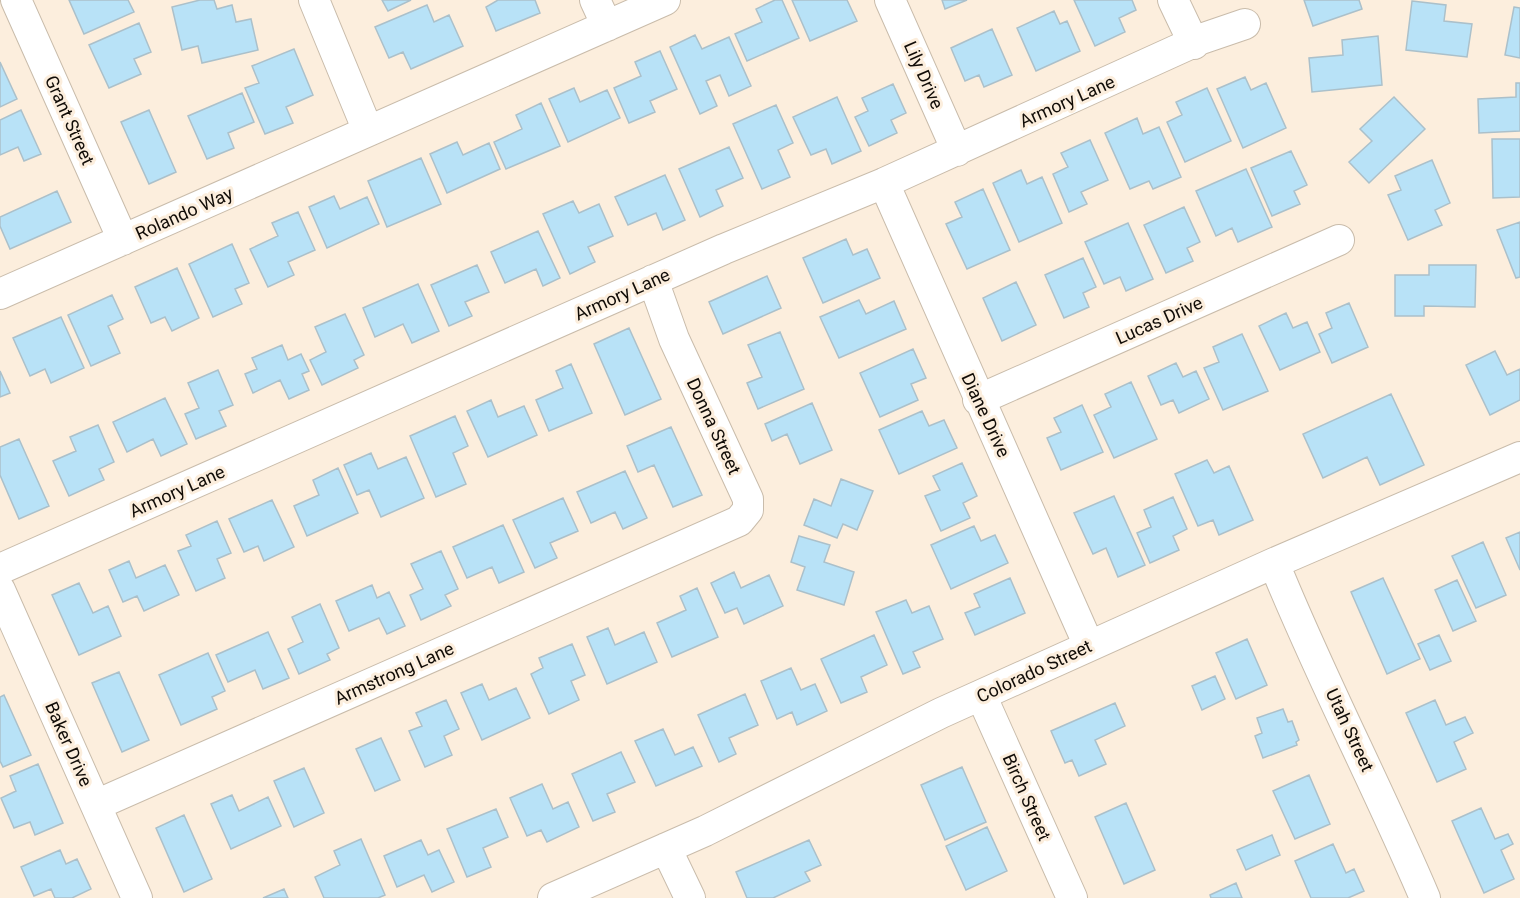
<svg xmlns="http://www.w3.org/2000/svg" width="1520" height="898" font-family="Roboto,sans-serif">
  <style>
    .building { fill: #b8e2f7; stroke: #abc0ca; stroke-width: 1.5 }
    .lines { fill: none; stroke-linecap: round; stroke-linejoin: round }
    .minor-casing { stroke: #c9bcab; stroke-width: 32 }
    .minor { stroke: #fff; stroke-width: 30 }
    .labels { text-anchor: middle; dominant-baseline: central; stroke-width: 6; stroke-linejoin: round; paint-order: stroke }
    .street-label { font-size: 18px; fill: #110c07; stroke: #fceedd }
  </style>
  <rect width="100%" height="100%" fill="#fceedd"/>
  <path class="building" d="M69,0H128L134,12L84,34Z
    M200,0H214L217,9L232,5L236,22L251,19L258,50L202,63L198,46L182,50L172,7Z
    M382,0H411L388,11Z
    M498,0H535L540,13L496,31L486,7Z
    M775,0H782L799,38L747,61L735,34L762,22L756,9Z
    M792,0H847L857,21L810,41Z
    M942,0H967L945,9Z
    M1074,0H1132L1136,10L1119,18L1125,32L1095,46Z
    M1304,0H1359L1362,9L1313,26Z
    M1412,1L1446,5L1444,21L1472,24L1467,57L1406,50Z
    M427,5L434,22L449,15L463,46L411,69L403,52L389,58L375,27Z
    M1514,7L1520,8V58L1505,55Z
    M1054,11L1060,24L1067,21L1080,51L1036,71L1017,28Z
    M139,23L151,52L134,59L141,74L109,88L89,45Z
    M992,29L1012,75L984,87L979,75L965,81L951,48Z
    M695,35L702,49L729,37L751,86L729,96L720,75L706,81L717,106L700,114L670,47Z
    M1378,36L1382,85L1312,92L1309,58L1343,55L1342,40Z
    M294,49L313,95L286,107L293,123L265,134L245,88L259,83L252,66Z
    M660,51L677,89L650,101L655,112L629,123L614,88L641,76L635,62Z
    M0,62L17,99L0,107Z
    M1245,77L1251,90L1266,83L1286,128L1243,148L1217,89Z
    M1516,83H1520V131L1479,133L1478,99L1516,97Z
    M893,84L906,113L891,120L897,133L869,146L855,117L868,111L862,98Z
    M574,88L580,102L607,90L620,118L568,142L549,99Z
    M1207,88L1231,141L1185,162L1167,122L1182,115L1176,102Z
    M242,93L254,122L228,133L234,148L207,159L188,116Z
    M837,97L861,151L832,164L826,149L811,155L793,117Z
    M1394,97L1425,129L1369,183L1349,162L1372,141L1360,129Z
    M541,103L560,146L506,169L494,142L522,129L516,115Z
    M776,105L793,143L778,150L790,177L762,189L733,124Z
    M21,110L41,154L24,161L18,147L0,155V120Z
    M149,110L176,172L149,184L121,122Z
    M1137,118L1143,134L1159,127L1181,177L1153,189L1149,181L1130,189L1105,133Z
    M1492,139H1520V197L1493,198Z
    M1090,140L1108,180L1081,192L1087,204L1069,212L1053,174L1068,167L1061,153Z
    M457,142L463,155L489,143L500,169L447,193L430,154Z
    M729,147L743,178L716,190L723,206L700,217L679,169Z
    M1291,151L1307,185L1294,191L1300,204L1272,216L1251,168Z
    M421,158L441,204L387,227L368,181Z
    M1432,160L1450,203L1435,210L1442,225L1408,240L1388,195L1401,190L1395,176Z
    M1246,169L1272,227L1238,242L1232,228L1216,236L1196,191Z
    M1021,170L1027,184L1042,177L1062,223L1019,242L993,183Z
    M665,175L685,220L663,230L656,213L628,225L615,197Z
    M983,189L1010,250L967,269L946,224L962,217L955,202Z
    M57,191L71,222L10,249L0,226V217Z
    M334,196L340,209L367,197L379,224L327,248L309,207Z
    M573,201L579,213L599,204L613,236L588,247L595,262L570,274L543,214Z
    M1184,207L1200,242L1187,248L1193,261L1166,273L1144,225Z
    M298,212L315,250L288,262L294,275L268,287L250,249L278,236L272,223Z
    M1520,222V277L1516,278L1497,230Z
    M1128,223L1153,279L1126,291L1120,277L1104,284L1085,242Z
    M538,231L560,278L543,286L536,269L505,283L491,252Z
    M846,239L853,255L867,249L880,278L823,303L803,258Z
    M232,244L249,283L235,289L242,304L213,317L189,264Z
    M1083,258L1096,287L1083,293L1089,307L1064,318L1045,275Z
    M477,265L489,292L465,302L472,316L449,326L431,285Z
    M1429,265H1476L1475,307L1424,306V316H1395V275H1429Z
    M177,268L199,318L172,331L165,317L151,323L135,287Z
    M767,276L781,308L723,334L709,302Z
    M1016,282L1036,325L1002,341L983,298Z
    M418,284L439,331L412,343L403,324L375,337L363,308Z
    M112,295L123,319L108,326L120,353L91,366L68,315Z
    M859,300L866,314L894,301L906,329L839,358L820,317Z
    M1349,303L1368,347L1332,363L1319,334L1332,328L1326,313Z
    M1286,313L1293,328L1307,322L1320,352L1280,370L1259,326Z
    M345,314L364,355L354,360L358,368L322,385L310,360L326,352L315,327Z
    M61,317L84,368L51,383L45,369L30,376L13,338Z
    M629,328L661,399L625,415L594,344Z
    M780,332L804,389L758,409L747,383L762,377L748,345Z
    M1242,334L1268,391L1223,410L1204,368L1219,362L1213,347Z
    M282,345L288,360L301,354L309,371L302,374L309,390L289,399L280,380L253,393L245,374L257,369L252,358Z
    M913,349L926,378L911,384L918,400L880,417L860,373Z
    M1495,351L1507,375L1520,369V400L1490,415L1466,365Z
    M1176,363L1183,377L1196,371L1209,399L1179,413L1173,400L1161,405L1148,376Z
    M571,364L592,413L549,431L536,400L563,388L556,371Z
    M218,370L233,405L219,411L226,426L196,439L185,414L199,408L188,383Z
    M0,371L10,393L0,397Z
    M1131,382L1157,439L1114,458L1094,415L1111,407L1105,394Z
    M1391,394L1424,465L1380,485L1367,457L1323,478L1303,434Z
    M165,398L187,444L161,456L153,439L127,452L113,422Z
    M491,400L498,417L524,406L537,435L488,457L467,411Z
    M812,403L832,450L800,464L787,434L772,441L765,424Z
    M1082,405L1103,452L1061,470L1047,438L1061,432L1054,418Z
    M922,411L929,426L944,420L957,448L899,474L879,430Z
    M455,416L468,446L453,453L466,484L436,497L410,436Z
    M98,425L114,462L99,469L104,480L69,496L53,461L76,451L70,437Z
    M671,427L702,495L673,507L654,465L638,472L627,446Z
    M19,439L49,506L19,519L0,475V447Z
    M371,453L378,469L406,457L424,498L381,517L369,490L357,495L344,465Z
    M1207,460L1214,473L1229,466L1253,520L1219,535L1213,520L1198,526L1175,474Z
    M962,463L977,496L963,503L970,518L941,531L925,496L940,490L933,476Z
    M338,468L358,513L307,536L294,506L319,495L313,480Z
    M625,471L647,518L623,529L615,512L591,523L577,492Z
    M841,479L873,491L857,530L843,524L837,538L804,525L814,499L831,506Z
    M1114,496L1145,565L1118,577L1106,548L1093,554L1074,513Z
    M1173,497L1187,529L1173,536L1179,550L1150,563L1137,533L1151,527L1144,510Z
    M563,498L578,531L550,543L557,558L535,568L513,520Z
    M272,500L294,547L264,561L258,546L244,552L229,519Z
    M217,521L231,553L217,559L225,578L196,591L178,551L191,546L186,535Z
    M503,525L524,572L499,583L492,567L467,578L453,547Z
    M974,526L981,541L995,535L1008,563L951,589L931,545Z
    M1520,532V570L1506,538Z
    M799,536L830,545L824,562L854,572L844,605L797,590L805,567L791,562Z
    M1483,542L1506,595L1476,608L1452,556Z
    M441,551L458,589L445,595L451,606L421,620L410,595L423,589L411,564Z
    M129,561L136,578L165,565L179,595L144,611L137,596L123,602L109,570Z
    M734,572L741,588L769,575L783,606L744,624L737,608L725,613L711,583Z
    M1010,578L1025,613L975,635L965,613L980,607L974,594Z
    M1383,578L1420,659L1387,674L1351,592Z
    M1457,580L1476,621L1453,631L1435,590Z
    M79,583L93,613L108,606L121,636L79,655L52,595Z
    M372,585L377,598L389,592L405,626L387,634L379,618L349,631L336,601Z
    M697,588L718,637L672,657L657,623L686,610L680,596Z
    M906,600L912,613L929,606L943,639L913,652L920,667L903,674L876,612Z
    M320,604L339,648L327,654L330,660L299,674L288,649L303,642L292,617Z
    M608,628L615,645L644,632L657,662L607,684L587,637Z
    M268,632L289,678L263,689L255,670L228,682L216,655Z
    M874,635L887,665L861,677L867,692L841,703L821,659Z
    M1439,635L1451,661L1430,670L1418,644Z
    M1247,639L1267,685L1236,699L1216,653Z
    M572,644L585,675L571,681L579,700L549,714L531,674L543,668L539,658Z
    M208,653L225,691L212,697L217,709L181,725L159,675Z
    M791,668L801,690L815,684L827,711L797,725L792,712L777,719L761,681Z
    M119,672L149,740L122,752L92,683Z
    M1215,676L1225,699L1202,710L1192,686Z
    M482,684L489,700L516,688L530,718L482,740L461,693Z
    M745,694L758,725L729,738L736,754L719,762L698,715Z
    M4,695L31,755L3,767L0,761V697Z
    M446,700L459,729L444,736L452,755L425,767L409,731L422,726L416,713Z
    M1435,700L1446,725L1465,717L1473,733L1454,742L1466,769L1437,782L1406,713Z
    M1115,703L1125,726L1095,740L1106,764L1079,776L1072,760L1065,763L1051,731Z
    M1283,709L1288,722L1292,721L1299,740L1296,742L1297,745L1263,758L1255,736L1262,733L1257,718Z
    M663,729L675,755L693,747L702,766L656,786L635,741Z
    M381,738L400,780L375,791L356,749Z
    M621,752L635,782L607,794L615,812L593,821L572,774Z
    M38,764L63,823L35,835L30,822L14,828L1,798L16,791L10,776Z
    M962,767L986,822L945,840L921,785Z
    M304,768L324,813L294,827L274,781Z
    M1309,775L1330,824L1295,839L1273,791Z
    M542,784L553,809L568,802L579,827L547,842L541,830L527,836L510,798Z
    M232,795L239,811L268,797L281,826L231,849L211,804Z
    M1126,803L1155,870L1124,884L1095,817Z
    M1481,808L1495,839L1508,834L1513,844L1501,850L1514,879L1484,893L1452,821Z
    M496,809L508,837L483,848L491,867L467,877L447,829Z
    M184,815L212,879L184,892L156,828Z
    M987,827L1007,871L966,890L946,846Z
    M1272,835L1280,855L1246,870L1237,850Z
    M361,839L385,895L378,898H324L315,877L340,865L334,851Z
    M421,840L428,855L439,850L454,882L432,892L424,875L397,887L384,856Z
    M809,840L821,865L805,872L810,881L773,898H747L736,872Z
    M1333,844L1346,873L1354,869L1364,891L1348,898H1311L1295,861Z
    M60,850L66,864L77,859L91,889L72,898H55L51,889L34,896L21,867Z
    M1236,883L1242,898H1211L1210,895Z
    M284,889L288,898H263Z"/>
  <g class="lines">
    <g class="minor-casing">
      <path id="minor" d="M16,0L123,240
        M314,0L368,131
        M595,0L607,26
        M890,0L957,151
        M1173,0L1194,44
        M884,183L1089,646
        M0,294L665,0
        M978,400L1339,240
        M1274,563C1320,677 1377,785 1425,898
        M0,569L724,249L884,183L1201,39L1245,24
        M0,590L137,898
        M981,695L1072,898
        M96,805L739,521L748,510V499L674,339L653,280
        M666,848L690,898
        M553,898L705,831L941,713L1274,563L1520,457"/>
    </g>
    <use href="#minor" class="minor"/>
  </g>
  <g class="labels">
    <g class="street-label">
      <text transform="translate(924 75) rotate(66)">Lily Drive</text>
      <text transform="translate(1067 101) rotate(-24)">Armory Lane</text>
      <text transform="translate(70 120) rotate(66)">Grant Street</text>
      <text transform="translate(184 213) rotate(-24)">Rolando Way</text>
      <text transform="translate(622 294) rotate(-24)">Armory Lane</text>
      <text transform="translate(1159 320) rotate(-24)">Lucas Drive</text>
      <text transform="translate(986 415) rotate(65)">Diane Drive</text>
      <text transform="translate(714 426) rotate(65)">Donna Street</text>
      <text transform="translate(177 491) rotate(-24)">Armory Lane</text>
      <text transform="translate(1034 671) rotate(-25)">Colorado Street</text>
      <text transform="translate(394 673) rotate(-24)">Armstrong Lane</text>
      <text transform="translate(1350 730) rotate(65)">Utah Street</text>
      <text transform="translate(69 744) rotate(66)">Baker Drive</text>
      <text transform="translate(1027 797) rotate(66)">Birch Street</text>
    </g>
  </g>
</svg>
